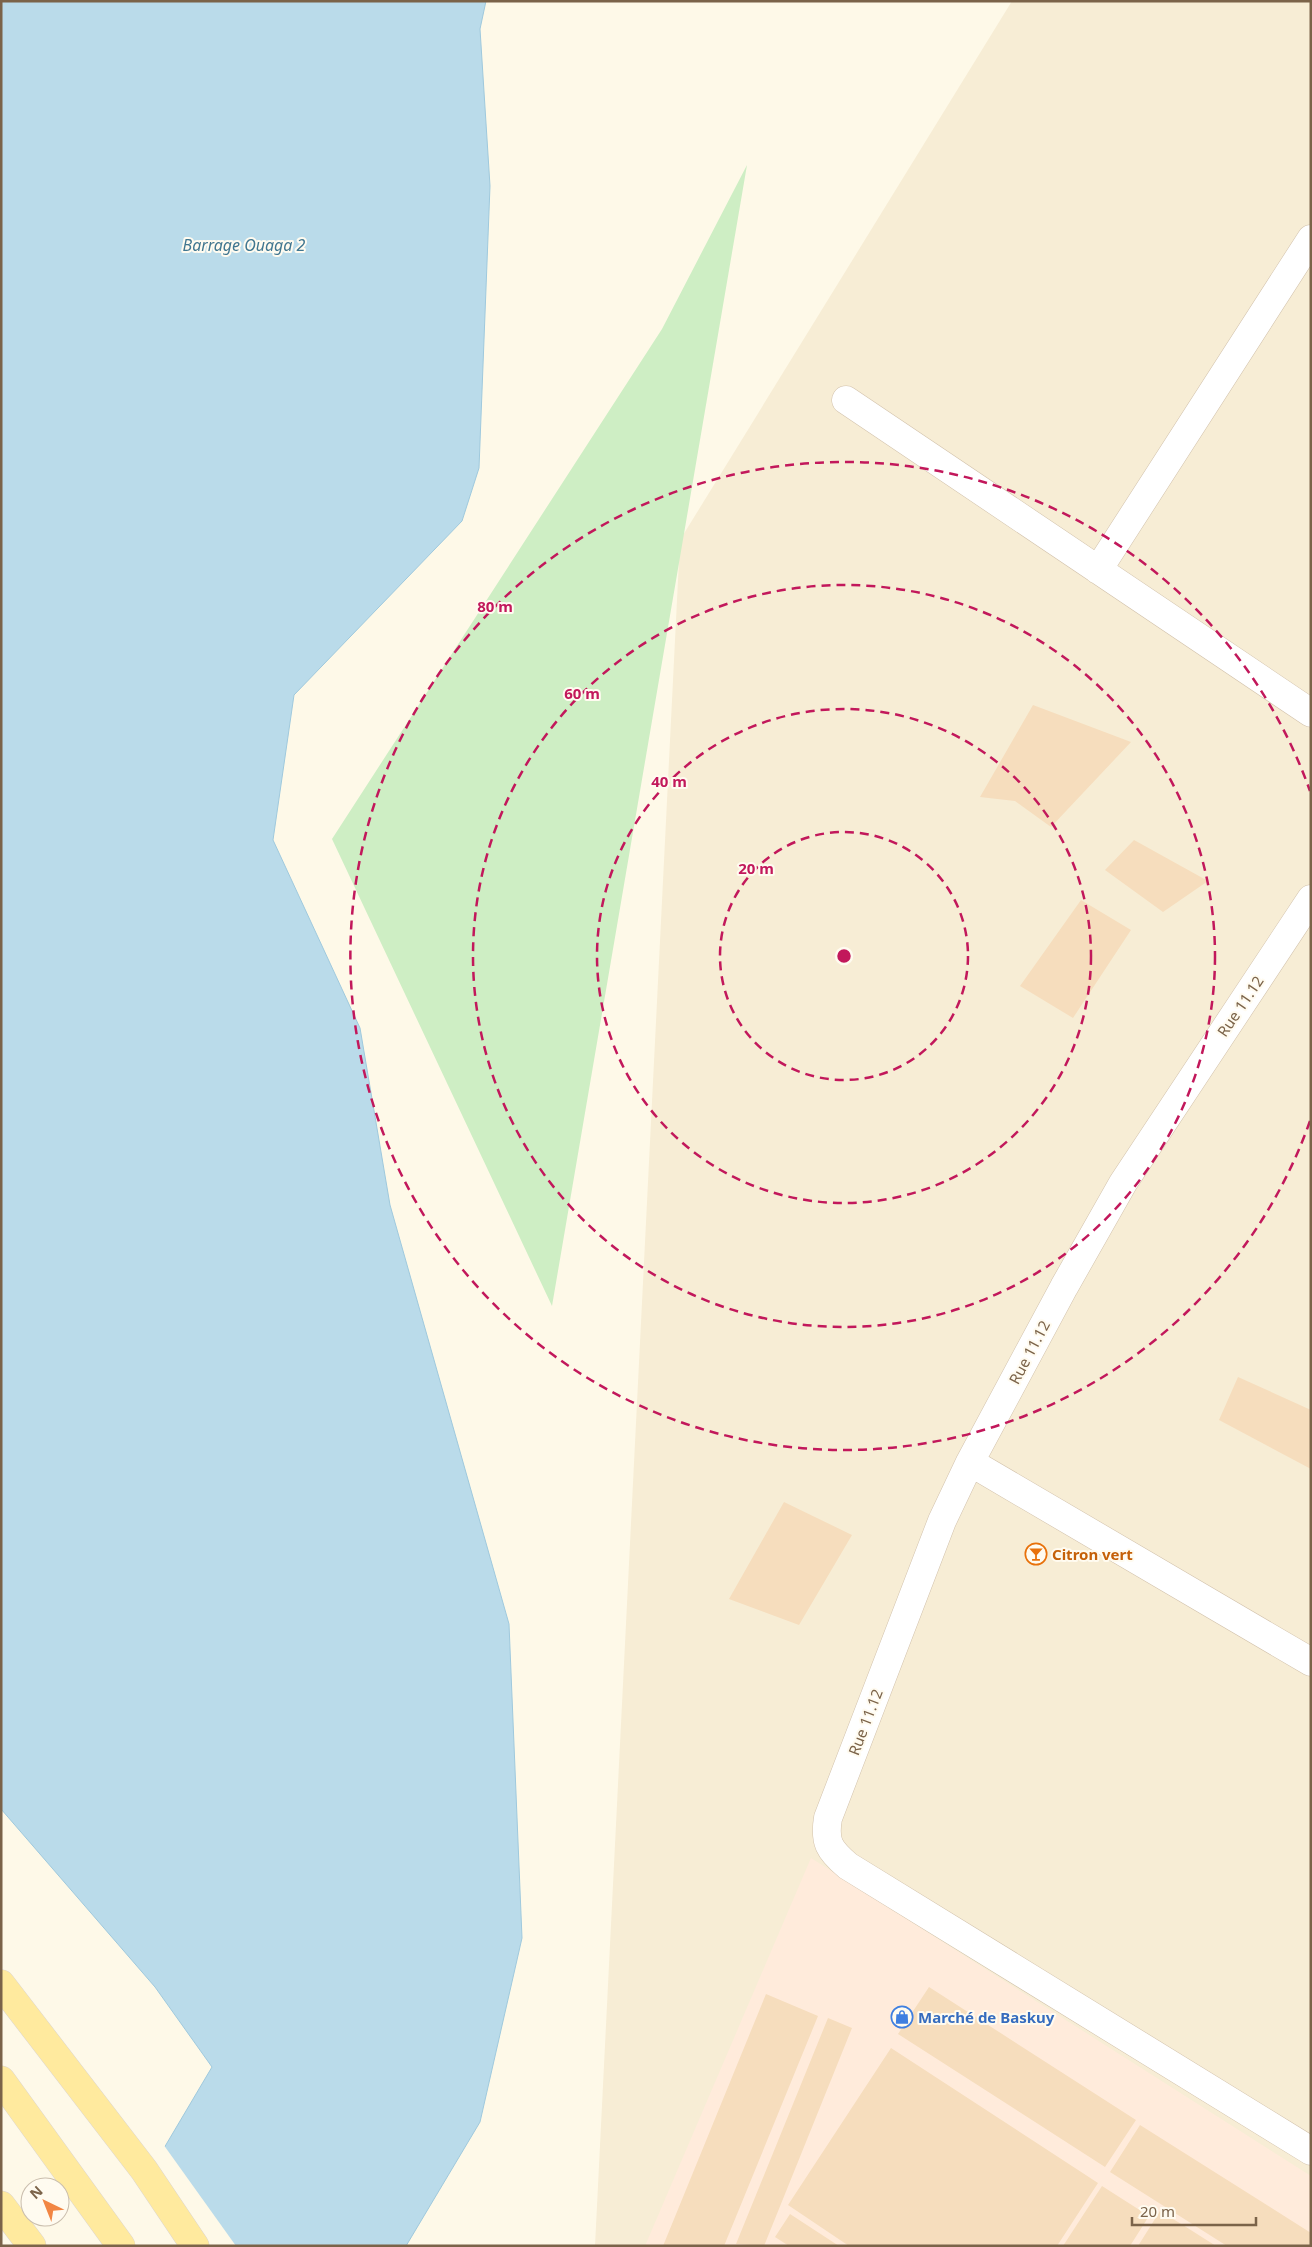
<svg xmlns="http://www.w3.org/2000/svg" width="1312" height="2247" font-family="'Noto Sans',sans-serif">
  <style>
    .residential { fill: #f7edd5 }
    .commercial { fill: #ffebdb }
    .green { fill: #ceeec4 }
    .water { fill: #badbea; stroke: #9fc9dd }
    .pier { fill: #fef9e8 }
    .building { fill: #f6ddbd }
    .lines { fill: none; stroke-linecap: round; stroke-linejoin: round }
    .minor-casing { stroke: #d2c2ac; stroke-width: 29 }
    .major-casing { stroke: #ddd6d0; stroke-width: 29 }
    .minor { stroke: #fff; stroke-width: 28 }
    .major { stroke: #ffea9e; stroke-width: 28 }
    .ring { fill: none; stroke: #c2185b; stroke-width: 2.5; stroke-dasharray: 9 6 }
    .labels { text-anchor: middle; dominant-baseline: central; stroke-width: 4; stroke-linejoin: round; paint-order: stroke }
    .street-label { font-size: 15px; fill: #7b6349; stroke: #fffbf0 }
    .food-label { font-size: 15px; font-weight: bold; fill: #c56008; stroke: #fffbf0; text-anchor: start }
    .shop-label { font-size: 15px; font-weight: bold; fill: #366cbe; stroke: #fffbf0; text-anchor: start }
    .water-label { font-size: 16px; font-style: italic; fill: #407690; stroke: #fffbf0 }
    .centre { fill: #c2185b; stroke: #fffbf0; stroke-width: 2.5 }
    .ring-label { font-size: 15px; text-anchor: middle; font-weight: bold; fill: #c2185b; stroke: #fffbf0; stroke-width: 4; stroke-linejoin: round; paint-order: stroke }
  </style>
  <rect width="100%" height="100%" fill="#fef9e8"/>
  <path class="residential" d="M1012,1H1311V2246H595L680,540Z"/>
  <path class="commercial" d="M811,1858L1311,2176V2246H645Z"/>
  <path class="green" d="M747,165L552,1306L332,839L662,329Z"/>
  <path class="water" d="M1,1H486L480,29L490,186L479,468L462,521L294,695L273,840L360,1028L390,1205L509,1624L522,1938L480,2122L406,2246H106L212,2067L155,1987L1,1809Z"/>
  <path class="pier" d="M163,2144L236,2246H103Z"/>
  <path class="building" d="M1033,705L1131,742L1051,827L1015,801L980,797Z
    M1134,840L1208,881L1163,912L1105,870Z
    M1081,900L1131,930L1073,1018L1020,986Z
    M1238,1377L1311,1410V1469L1219,1420Z
    M784,1502L852,1535L799,1625L729,1599Z
    M929,1987L1136,2120L1105,2167L898,2034Z
    M766,1994L818,2016L724,2246H663Z
    M828,2018L852,2028L764,2246L736,2244Z
    M891,2048L1098,2183L1057,2246H849L788,2205Z
    M1140,2125L1311,2233V2246H1227L1110,2172Z
    M1102,2186L1149,2216L1130,2246H1063Z
    M1160,2211L1186,2227L1216,2246H1138Z
    M790,2214L839,2246H789L775,2237Z"/>
  <g class="lines">
    <g class="minor-casing">
      <path id="minor" d="M846,400L1311,713
        M1098,570L1311,239
        M1311,899L1123,1183L1064,1287L970,1462L942,1521L828,1818C824,1842 829,1850 848,1866L1311,2151
        M970,1462L1311,1662"/>
    </g>
    <g class="major-casing">
      <path id="major" d="M1,1984L144,2170L195,2246
        M1,2080L121,2246
        M1,2205L32,2246"/>
    </g>
    <use href="#minor" class="minor"/>
    <use href="#major" class="major"/>
  </g>
  <g class="ring">
    <circle cx="844" cy="956" r="124"/>
    <circle cx="844" cy="956" r="247"/>
    <circle cx="844" cy="956" r="371"/>
    <path d="M1310 1121A494 494 0 1 1 1310 791"/>
  </g>
  <defs>
    <g id="bar-ring" transform="scale(1.125)"><circle r="9.5" fill="#fffbf0" stroke="#e8710a" stroke-width="1.5"/><path d="M-6-5H6L.8 .8V4.5H3.5V6h-7V4.5H-.8V.8Z" fill="#e8710a"/></g>
    <g id="shop-ring" transform="scale(1.125)"><circle r="9.5" fill="#fffbf0" stroke="#3f7fe0" stroke-width="1.5"/><path d="M-5-2.5h2.3a2.7 3.5 0 0 1 5.4 0H5L5.5 6h-11ZM-1.5-2.5h3a1.5 2.3 0 0 0-3 0Z" fill="#3f7fe0"/></g>
  </defs>
  <g fill-rule="evenodd">
    <use href="#bar-ring" x="1036" y="1554"/>
    <use href="#shop-ring" x="902" y="2017"/>
  </g>
  <g class="labels">
    <g class="street-label">
      <text transform="translate(1240 1006) rotate(-56)">Rue 11.12</text>
      <text transform="translate(1029 1352) rotate(-62)">Rue 11.12</text>
      <text transform="translate(865 1722) rotate(-69)">Rue 11.12</text>
    </g>
    <g class="food-label">
      <text x="1052" y="1554">Citron vert</text>
    </g>
    <g class="shop-label">
      <text x="918" y="2017">Marché de Baskuy</text>
    </g>
    <g class="water-label">
      <text x="244" y="245">Barrage Ouaga 2</text>
    </g>
  </g>
  <circle cx="844" cy="956" r="8" class="centre"/>
  <g class="ring-label">
    <text x="495" y="612">80 m</text>
    <text x="582" y="699">60 m</text>
    <text x="669" y="787">40 m</text>
    <text x="756" y="874">20 m</text>
  </g>
  <rect width="1312" height="2247" fill="none" stroke="#7b6349" stroke-width="5"/>
  <g transform="translate(45 2202) rotate(317)"><circle r="24" fill="#fffbf0" stroke="#cabead"/>
  <path d="M0-4L9 19L0 12L-9 19Z" fill="#f28643"/>
  <text y="-8" font-size="14" font-weight="bold" text-anchor="middle" fill="#7b6349">N</text>
  </g>
  <path d="M1132 2217v8h124v-8" fill="none" stroke="#7b6349" stroke-width="2.5"/>
  <text x="1140" y="2217" font-size="15" fill="#7b6349" stroke="#fffbf0" stroke-width="4" paint-order="stroke">20 m</text>
</svg>
